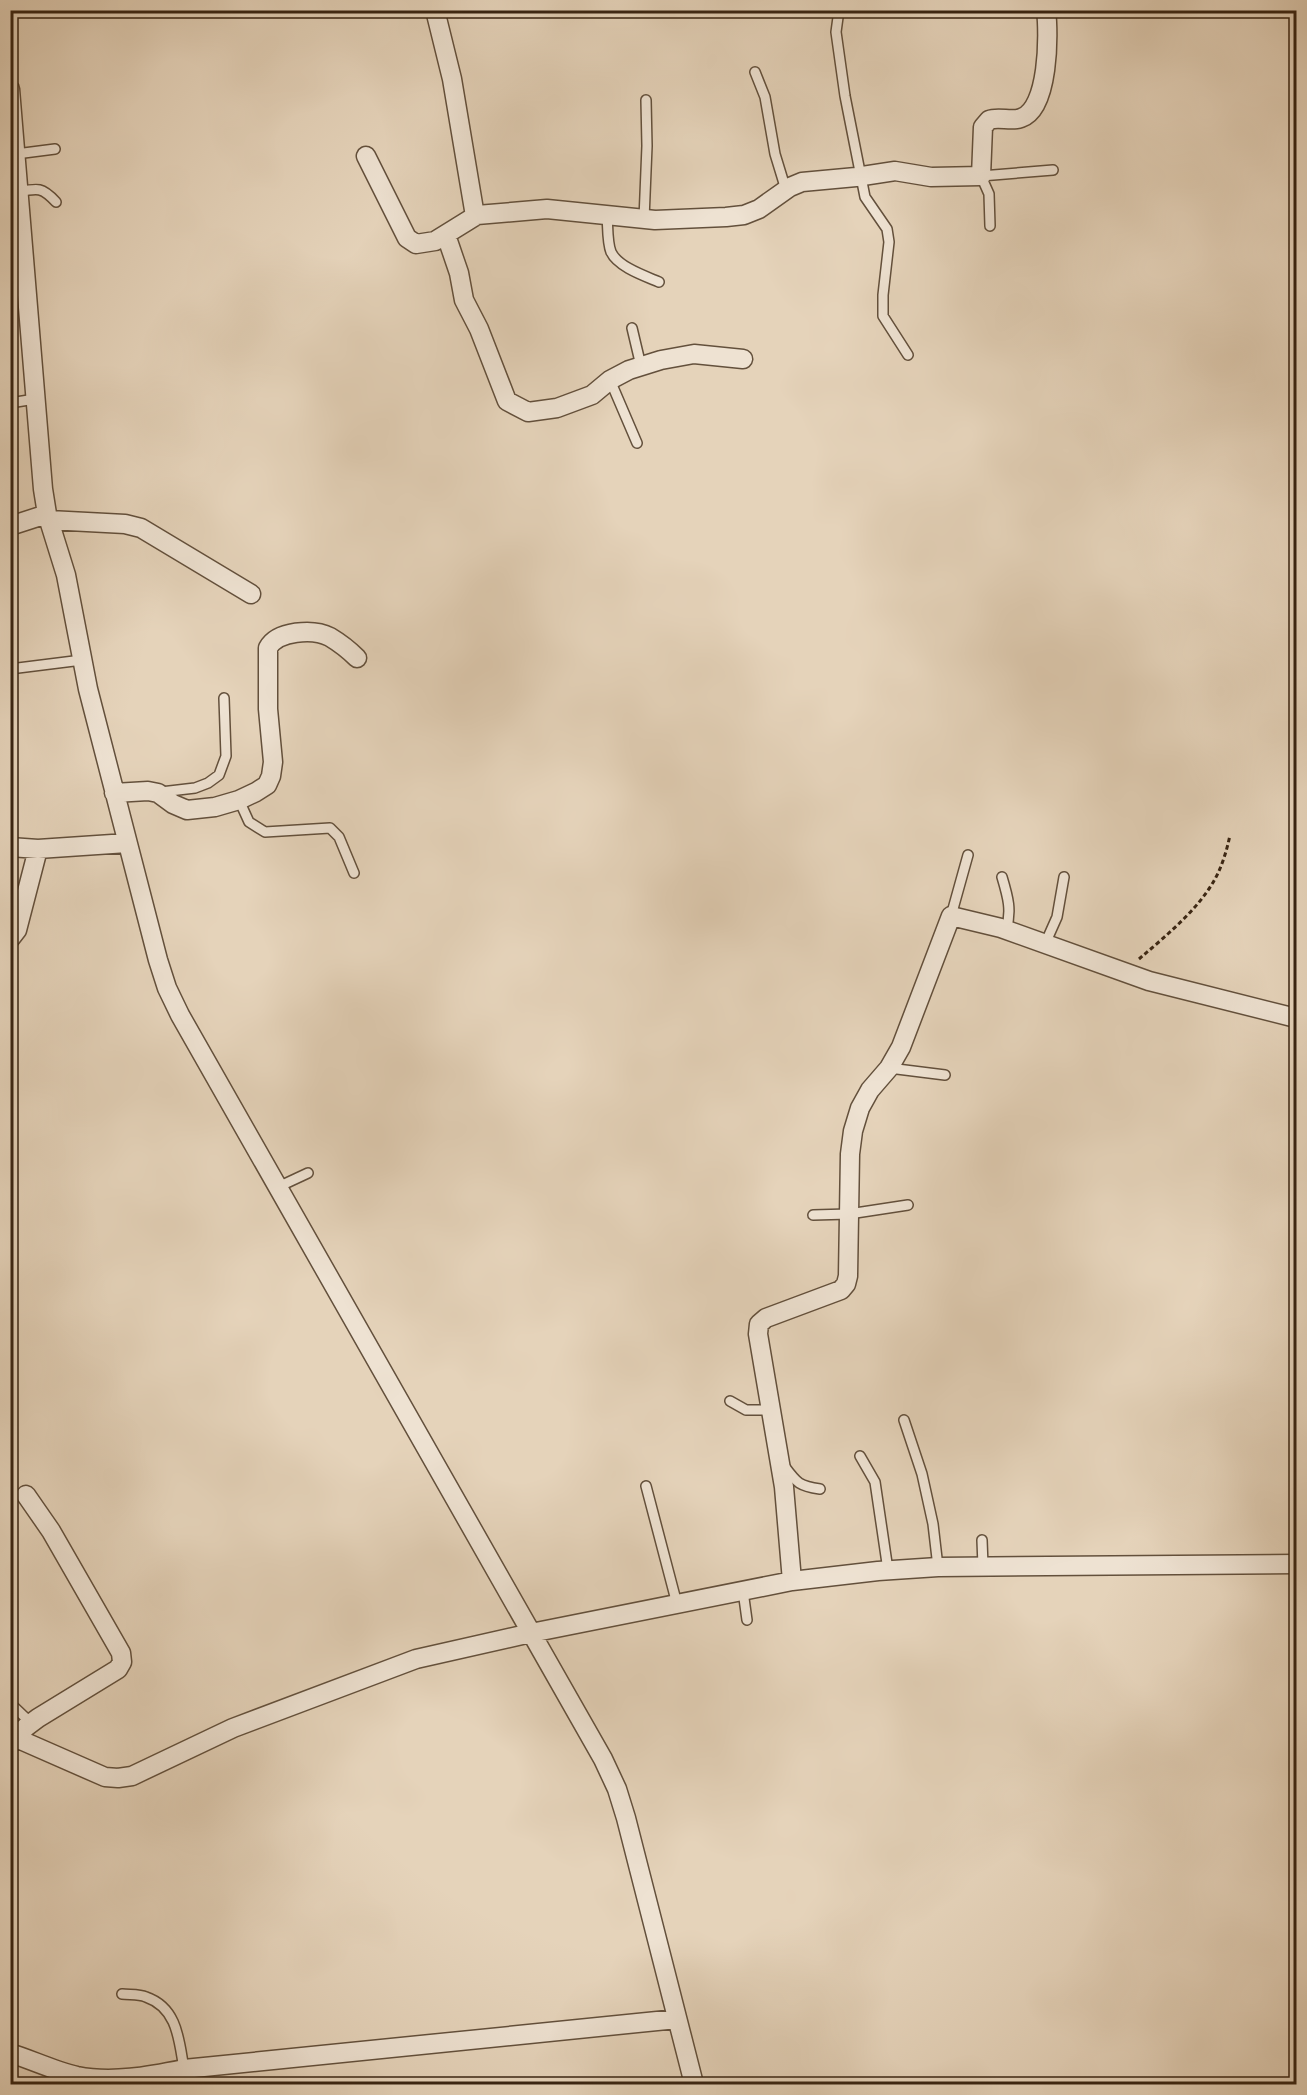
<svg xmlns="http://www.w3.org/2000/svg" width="1307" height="2095" font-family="'Libre Bodoni',serif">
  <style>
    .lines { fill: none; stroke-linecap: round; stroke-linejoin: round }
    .lane-casing { stroke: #63503c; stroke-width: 12 }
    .street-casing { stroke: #63503c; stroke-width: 21 }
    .path { stroke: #382412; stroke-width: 3; stroke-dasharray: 4.5 3; stroke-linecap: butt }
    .lane { stroke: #eee2d2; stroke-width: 9 }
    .street { stroke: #eee2d2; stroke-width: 18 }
  </style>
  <rect width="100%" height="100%" fill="#e5d3ba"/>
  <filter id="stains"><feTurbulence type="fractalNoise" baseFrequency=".00333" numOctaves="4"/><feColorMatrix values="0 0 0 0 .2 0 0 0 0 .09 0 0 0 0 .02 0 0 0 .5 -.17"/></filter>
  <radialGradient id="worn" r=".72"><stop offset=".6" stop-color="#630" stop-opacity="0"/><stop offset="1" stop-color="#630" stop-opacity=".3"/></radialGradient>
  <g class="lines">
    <g class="lane-casing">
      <path id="lane" d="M839,10L836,32L845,96L865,197L887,229L889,242L883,295V316L908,355
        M755,72L765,97L775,154L786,190
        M16,154L55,149
        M18,192C38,188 42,187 56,202
        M607,215C608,226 607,242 611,252C618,267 645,276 659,282
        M644,219L647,146L646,100
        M990,226L989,194L981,176L1053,170
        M10,289L26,288
        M632,328L641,366
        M610,380L637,443
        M10,403L35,399
        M10,669L82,660
        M161,792L195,788L208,783L219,775L226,756L224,698
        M239,800L249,822L265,832L330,828L339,837L354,873
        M1002,877C1008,897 1012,911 1006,930
        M951,916L968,855
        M1045,944L1057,917L1064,877
        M889,1068L945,1075
        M278,1187L308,1173
        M813,1215L849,1214L908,1205
        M730,1401L746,1410H771
        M904,1420L922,1474L933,1524L938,1567
        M860,1456L875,1482L888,1570
        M785,1467C797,1483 799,1486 820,1489
        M646,1486L677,1604
        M982,1540L983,1566
        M743,1591L747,1620
        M10,1703L31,1723
        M122,1994C130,1995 139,1994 146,1997C178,2008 179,2041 184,2069"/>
    </g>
    <g class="street-casing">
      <path id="street" d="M435,10L452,79L474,210L477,215
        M10,89L43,489L47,514L66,575L88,689L158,960L167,988L180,1015L603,1759L617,1789L626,1818L694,2084
        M366,156L407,238L416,244L435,241L477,215L547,209L655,220L726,217L744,215L759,209L790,187L802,182L856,177L895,171L931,177L981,176L983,127L989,120C999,116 1011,122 1021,118C1049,109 1049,34 1046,10
        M446,235L459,273L464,300L479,329L507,401L528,412L557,408L592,395L610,380L629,370L661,360L694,354L743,359
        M49,520L125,524L141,528L251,594
        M10,526L47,514
        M114,793L148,791L158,793L173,804L187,810L215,807L239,800L256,792L267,785L271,776L273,762L268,709V648C277,631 313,628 330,637C340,643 349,650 357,658
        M10,847L38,849L127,843
        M10,939L17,930L38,849
        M792,1581L784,1487L758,1334L759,1324L766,1318L841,1290L846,1284L848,1276L850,1154L853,1131L860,1108L870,1090L889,1068L901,1047L951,916L1001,928L1149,981L1296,1018
        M16,1738L105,1777L118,1778L132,1776L233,1728L416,1659L531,1633L792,1581L878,1571L938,1567L1296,1564
        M10,1744L26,1727L38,1718L118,1669L122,1662L121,1653L51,1531L26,1495
        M10,2053C32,2060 55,2071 77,2076C112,2083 149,2076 184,2069L677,2019"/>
    </g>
    <path class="path" d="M1139,959C1168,934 1207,903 1221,866C1225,856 1228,845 1230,835"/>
    <use href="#lane" class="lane"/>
    <use href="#street" class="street"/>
  </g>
  <rect width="1307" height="2095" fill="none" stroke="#e5d3ba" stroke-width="36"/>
  <rect x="12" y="12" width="1283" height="2071" fill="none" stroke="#382412" stroke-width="3"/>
  <rect x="18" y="18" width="1271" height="2059" fill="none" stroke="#382412" stroke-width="1.5"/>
  <rect width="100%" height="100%" filter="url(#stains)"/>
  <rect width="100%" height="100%" fill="url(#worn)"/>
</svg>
